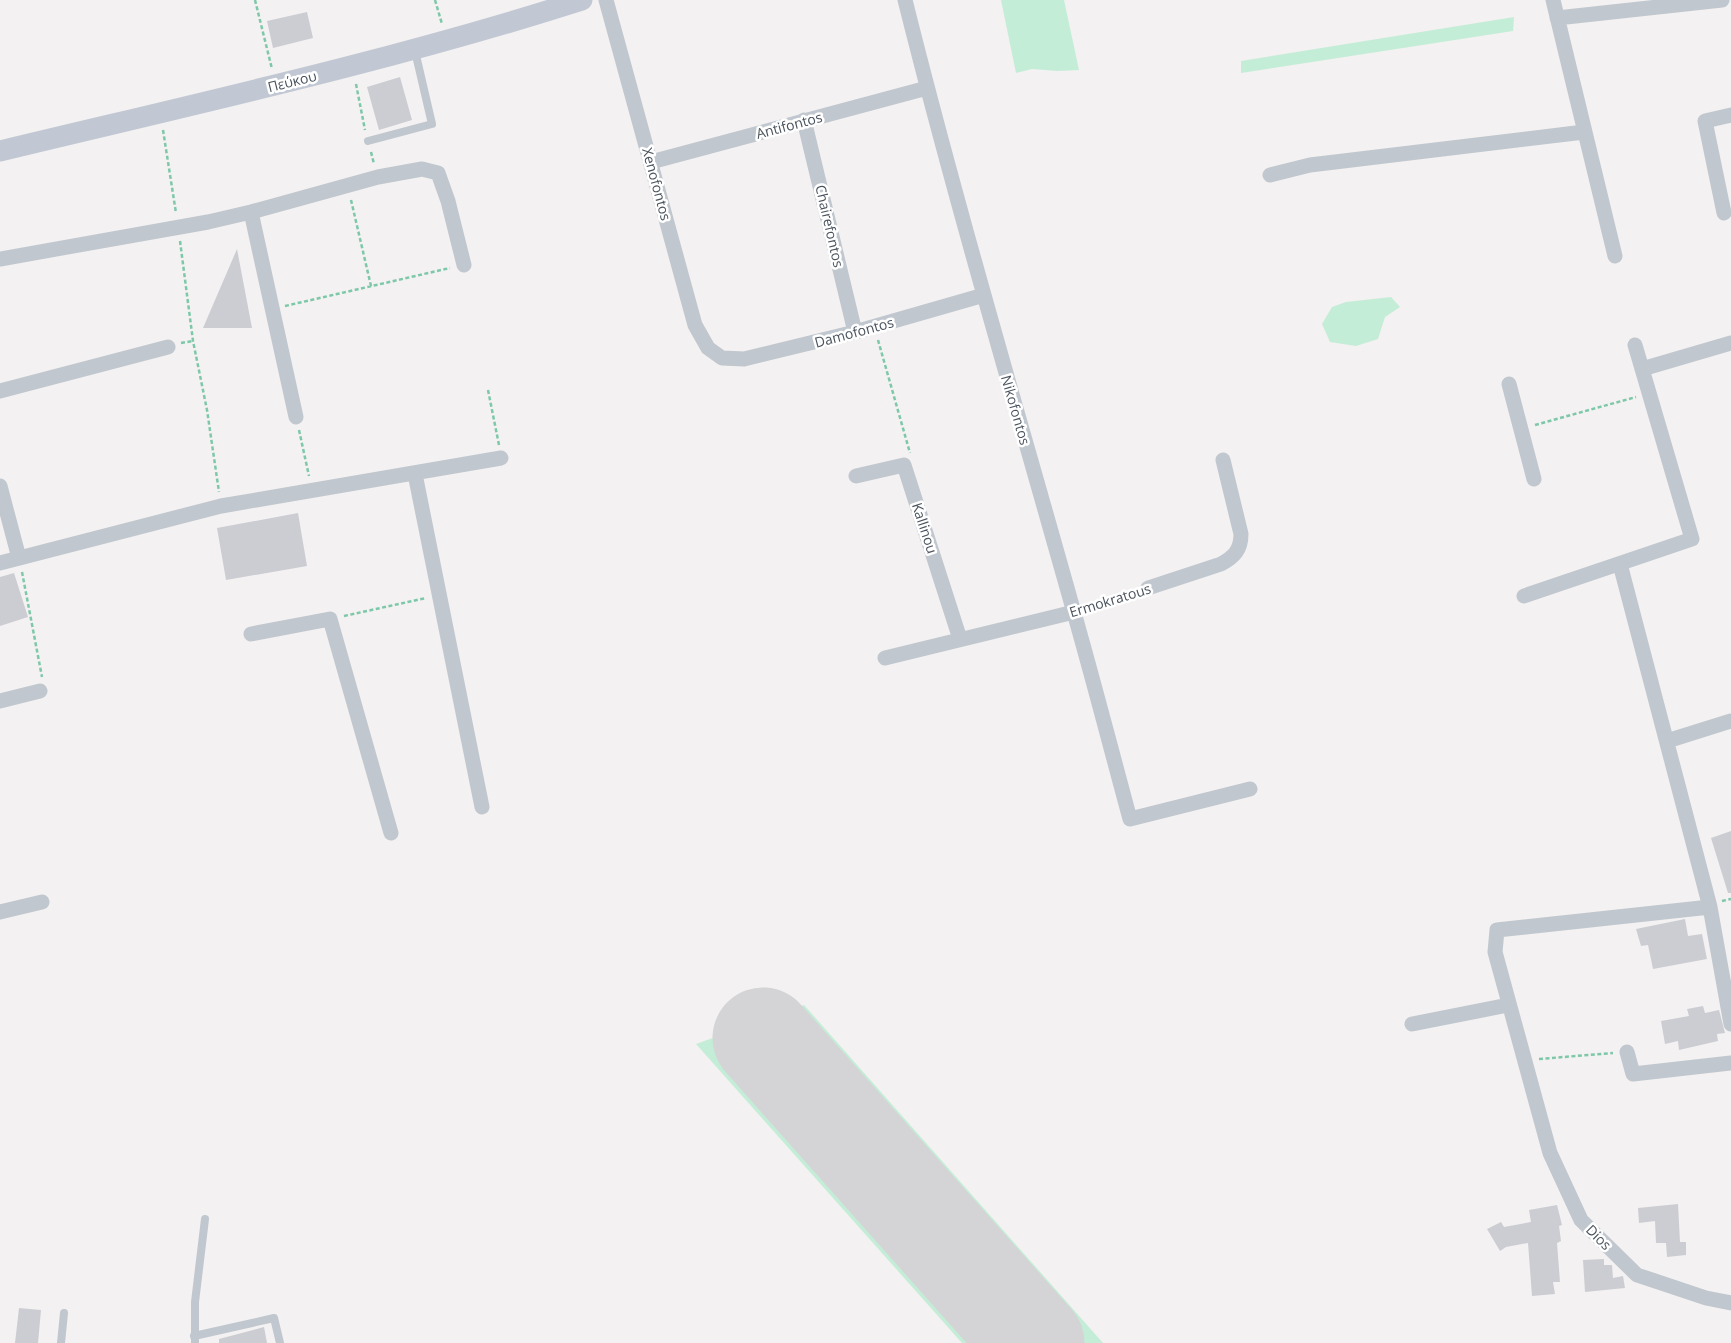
<svg xmlns="http://www.w3.org/2000/svg" width="1731" height="1343" font-family="'Open Sans',sans-serif">
  <style>
    .green { fill: #c4edd7 }
    .lines { fill: none; stroke-linecap: round; stroke-linejoin: round }
    .runway { stroke: #d4d4d6; stroke-width: 101 }
    .building { fill: #cccdd3 }
    .path { stroke: #7ec8aa; stroke-width: 2.5; stroke-dasharray: 4 2.5; stroke-linecap: butt }
    .lane { stroke: #c0c7ce; stroke-width: 8 }
    .street { stroke: #c0c7ce; stroke-width: 15 }
    .secondary { stroke: #c1c8d3; stroke-width: 21 }
    .labels { text-anchor: middle; dominant-baseline: central; stroke-width: 5; stroke-linejoin: round; paint-order: stroke }
    .street-label { font-size: 14px; fill: #4a535d; stroke: #fff }
  </style>
  <rect width="100%" height="100%" fill="#f3f1f1"/>
  <path class="green" d="M1001,0H1064L1079,70L1058,71L1032,69L1016,73Z
    M1514,17L1513,31L1241,73V61Z
    M1391,297L1400,307L1385,317L1378,339L1356,346L1330,342L1322,324L1332,307L1346,302Z
    M804,1005L1103,1343H1067L779,1019L726,1040L996,1343H962L696,1044Z"/>
  <g class="lines">
    <path class="runway" d="M763,1038L1034,1343"/>
  </g>
  <path class="building" d="M307,12L313,38L273,48L267,21Z
    M400,77L412,120L379,130L367,87Z
    M237,249L252,328H203Z
    M298,513L307,566L226,580L217,528Z
    M14,573L28,617L0,626V577Z
    M1731,831V893H1728L1711,838Z
    M1685,919L1688,936L1702,934L1707,959L1653,969L1648,945L1641,946L1636,929Z
    M1703,1006L1705,1013L1719,1010L1725,1033L1717,1034L1718,1041L1679,1050L1678,1041L1665,1044L1661,1021L1689,1016L1687,1009Z
    M1678,1204L1680,1242H1686V1255L1667,1257L1666,1243H1656L1655,1221L1639,1223L1638,1208Z
    M1557,1205L1562,1225L1559,1226L1561,1241L1557,1243L1560,1282H1553L1555,1294L1532,1296L1528,1243L1506,1247L1500,1251L1487,1229L1501,1222L1504,1227L1531,1222L1529,1210Z
    M1604,1259V1265H1612L1613,1278L1623,1276L1625,1288L1585,1292L1583,1260Z
    M19,1308L41,1310L38,1343H15Z
    M264,1327L267,1343H219V1339Z"/>
  <g class="lines">
    <path class="path" d="M255,0L272,69
      M435,0L442,24
      M356,84L365,130
      M163,130L176,213
      M371,152L374,164
      M351,200L371,286
      M180,241L193,341L207,410L219,492
      M285,306L450,268
      M878,340L910,453
      M181,343L193,341
      M488,390L499,445
      M1535,425L1636,397
      M299,430L309,476
      M22,572L42,677
      M1087,607L1134,592
      M344,616L426,598
      M1722,901L1731,899
      M1539,1059L1613,1053"/>
    <path class="lane" d="M368,141L432,124L415,51
      M194,1336L274,1318L280,1343
      M61,1343L64,1313
      M195,1343V1302L205,1219"/>
    <path class="street" d="M606,0L695,325L708,348L722,358L744,359L855,332L984,295
      M905,0C956,204 1016,406 1073,609C1093,679 1111,749 1130,819L1250,789
      M1553,0L1615,256
      M1557,18L1722,0
      M804,120L855,332
      M651,162L927,88
      M1270,175L1310,165L1584,132
      M251,212L296,417
      M1724,213L1705,121L1731,115
      M0,259L208,222L251,212L378,177L422,169L438,173L448,201L464,265
      M1642,369L1731,343
      M1509,384L1534,479
      M0,391L168,347
      M415,474L482,807
      M856,476L904,465L960,639
      M0,486L19,558
      M0,563L221,506L501,458
      M1620,564L1710,907L1731,1024
      M1148,588L1221,564C1234,557 1241,550 1241,534L1223,460
      M1524,596L1692,539L1635,345
      M251,634L330,619L391,833
      M885,658L1074,612
      M0,701L40,691
      M1667,741L1731,721
      M1710,907L1497,930L1495,952L1550,1153L1581,1220L1637,1275L1706,1298L1731,1303
      M0,912L42,902
      M1412,1024L1508,1005
      M1627,1052L1633,1074L1731,1063"/>
    <path class="secondary" d="M0,151C195,104 391,61 582,0"/>
  </g>
  <g class="labels">
    <g class="street-label">
      <text transform="translate(292 81) rotate(-14)">Πεύκου</text>
      <text transform="translate(789 125) rotate(-15)">Antifontos</text>
      <text transform="translate(657 184) rotate(75)">Xenofontos</text>
      <text transform="translate(830 226) rotate(77)">Chairefontos</text>
      <text transform="translate(854 332) rotate(-15)">Damofontos</text>
      <text transform="translate(1016 410) rotate(74)">Nikofontos</text>
      <text transform="translate(925 528) rotate(72)">Kallinou</text>
      <text transform="translate(1110 600) rotate(-17)">Ermokratous</text>
      <text transform="translate(1599 1237) rotate(45)">Dios</text>
    </g>
  </g>
</svg>
